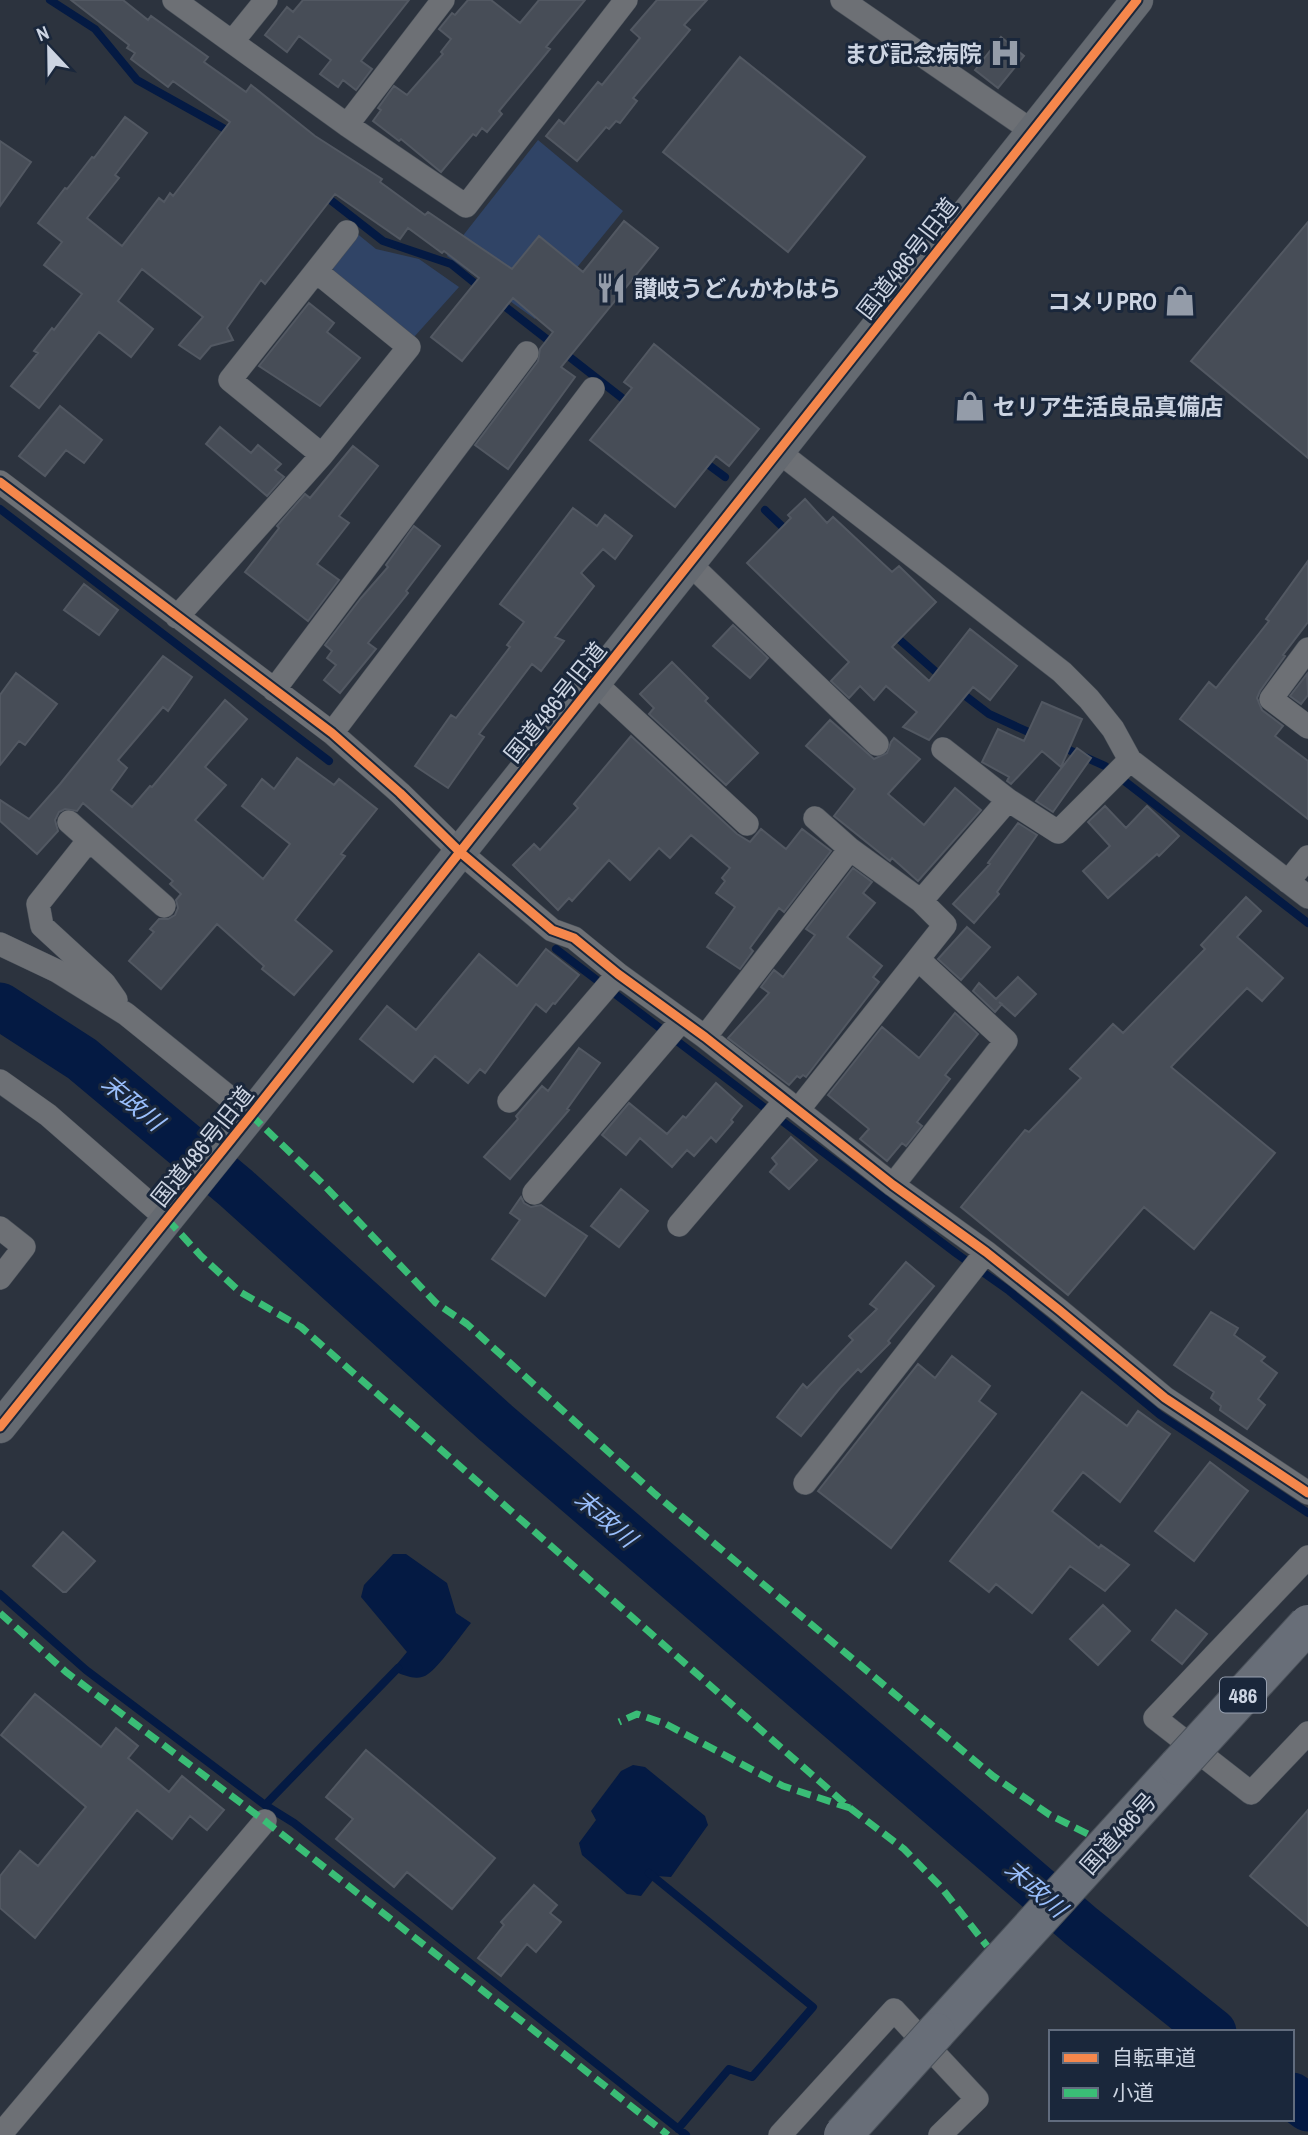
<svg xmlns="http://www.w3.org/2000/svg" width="1308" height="2135" font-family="'Archivo Narrow','Noto Sans JP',sans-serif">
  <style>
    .green { fill: #304466 }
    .water { fill: #041a43 }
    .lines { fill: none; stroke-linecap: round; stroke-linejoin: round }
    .stream { stroke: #041a43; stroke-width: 8 }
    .river { stroke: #041a43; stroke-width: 47 }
    .building { fill: #474d57; stroke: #525862; stroke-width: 2 }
    .street-casing { stroke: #4a515a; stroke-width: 24 }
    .secondary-casing { stroke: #4a515a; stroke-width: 33 }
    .highway-casing { stroke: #4a515a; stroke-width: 40 }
    .street { stroke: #6d7075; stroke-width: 23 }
    .secondary { stroke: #656a71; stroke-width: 32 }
    .highway { stroke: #686e78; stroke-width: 38 }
    .highway-bridge-casing { stroke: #4a515a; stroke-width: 40; stroke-linecap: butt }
    .highway-bridge { stroke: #686e78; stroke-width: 38 }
    .quiet { stroke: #3abd76; stroke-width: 7; stroke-dasharray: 14 7; stroke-linecap: butt }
    .cycleway-casing { stroke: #1a273b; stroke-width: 13 }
    .cycleway { stroke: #f5874c; stroke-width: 9 }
    .labels { text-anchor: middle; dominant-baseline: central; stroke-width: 6; stroke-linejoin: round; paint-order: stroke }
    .shield { fill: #1a273b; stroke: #97a0b0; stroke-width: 2 }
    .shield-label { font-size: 21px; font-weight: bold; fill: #ccd4e2 }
    .poi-label { font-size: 23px; font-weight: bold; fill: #ccd4e2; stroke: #1a273b; text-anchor: end }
    .street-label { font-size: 23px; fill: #ccd4e2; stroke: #1a273b }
    .water-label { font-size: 24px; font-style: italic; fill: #9abffc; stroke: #1a273b }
  </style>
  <rect width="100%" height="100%" fill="#2c333e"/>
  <path class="green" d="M538,140L623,211L535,319L447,256Z
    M355,232L376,249L419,259L459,287L414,337L334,273L331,260Z"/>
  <path class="water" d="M393,1554H406L447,1583L456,1613L471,1623C462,1634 438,1668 428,1674C418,1682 402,1675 392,1670L407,1652L361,1597L364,1585Z
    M633,1765L645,1767L705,1816L708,1825L671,1877L656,1876L641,1896L627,1894L582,1855L579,1843L596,1820L591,1811L621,1771Z"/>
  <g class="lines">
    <path class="stream" d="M50,0L95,29L137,80L232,133
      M324,195L383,241L451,264L482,289
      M498,301L631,405
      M702,460L725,477
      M0,509L329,761
      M765,510L788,532
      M893,634L944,679
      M959,691L989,714L1035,735
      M1060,746L1105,766L1308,923
      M556,949L957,1254L1008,1290L1160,1415L1308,1513
      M0,1594L86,1670L265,1805L294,1823L686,2135
      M265,1805L398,1668
      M649,1873L813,2007L752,2077L729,2069L678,2129"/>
    <path class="river" d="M0,1006L82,1059L236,1188L496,1423L1081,1926L1213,2032
      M1292,2096L1308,2108"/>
  </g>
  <path class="building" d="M71,0H123L148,20L151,16L208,57L204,62L246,92L251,85L315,136L382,179L380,182L425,215L428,212L512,269L539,236L583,272L624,221L658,248L561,367L575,377L508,469L475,445L538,361L540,349L553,332L513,298L462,361L431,337L479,278L444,251L442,253L408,228L400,239L335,194L265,284L261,280L246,301L227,328L233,340L211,346L200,359L179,345L203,317L142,269L118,301L153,329L131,357L99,332L39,408L11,386L38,353L34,351L52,328L54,330L82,294L44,265L62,242L38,223L65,188L67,189L92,157L94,158L125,117L147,133L115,175L119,178L87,218L122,246L159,198L164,202L170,193L173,196L230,122L173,81L168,87L131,59L135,53L127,48L129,45Z
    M303,0H409L361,61L372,69L356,90L343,80L338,87L320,74L331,60L299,36L287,52L265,35L287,7L293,12Z
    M468,0H491L520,23L539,0H585L546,47L550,49L499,111L502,114L487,132L482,128L476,136L473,134L441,172L401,139L399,141L373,121L381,110L378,108L394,86L407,95L443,54L441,52L451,39L439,29L452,13L455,15Z
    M657,0H707L684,25L690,30L633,98L637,101L620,123L616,121L609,129L606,127L577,161L546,136L559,120L564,124L598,82L602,85L640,38L631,30Z
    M1001,37L1024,56L998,88L975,70Z
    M740,57L865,157L788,252L663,152Z
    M0,141L31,162L0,206Z
    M1308,222V458L1191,361Z
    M309,303L334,323L327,332L360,358L320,406L259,366Z
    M654,344L759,429L729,466L716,456L675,507L590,440L632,388L624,382Z
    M60,406L102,440L84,463L66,450L45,476L19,456Z
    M220,427L251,453L258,445L281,464L275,470L284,477L267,496L206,444Z
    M353,446L378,466L339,516L349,523L317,564L339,580L308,621L245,572L279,528L277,526L305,494L310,498Z
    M805,499L827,523L833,517L892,572L899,566L936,602L892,647L929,681L970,629L1017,666L990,700L973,687L929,740L903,727L917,712L886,686L874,700L860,686L849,698L831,681L849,662L747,563L791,518L788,515Z
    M573,508L597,526L605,515L632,536L615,559L603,549L581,573L594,586L555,637L564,641L541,671L532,664L479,734L484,737L448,788L415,766L451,715L456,718L510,647L507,645L524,622L500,604Z
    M414,526L440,546L406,591L408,593L368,643L376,649L340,693L324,680L336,665L327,658L332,651L325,645L361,598L388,567L386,565Z
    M1308,561V622L1283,655L1285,656L1260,691L1257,698L1262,710L1283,726L1275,736L1308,761V819L1180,719L1209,682L1216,688L1269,621L1266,619Z
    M84,584L118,610L99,635L64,610Z
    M733,625L768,658L750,678L713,646Z
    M163,656L192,677L168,711L163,707L118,760L127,768L111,790L132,807L150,786L152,787L225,700L247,719L205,767L226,785L195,820L263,879L290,844L242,806L262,779L274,789L297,758L334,785L339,779L377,809L341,854L345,856L295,920L332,951L294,995L262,969L264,966L217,924L161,989L129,961L154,932L150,929L159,919H168L175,915L178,908L176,900L181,894L170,884L173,881L83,803L77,811L65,809L59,812L55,820L58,831L37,854L0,821V800L29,819L60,784Z
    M672,662L708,698L705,701L758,753L726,785L649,714L654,708L640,694Z
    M16,673L57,704L25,745L19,741L0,765V695Z
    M1307,674L1308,695L1301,704L1290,696Z
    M1042,702L1082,719L1061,767L1042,751L1011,784L1007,781L1009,777L982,762L998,729L1024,741Z
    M830,720L874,759L887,753L891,742L894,738L920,759L888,794L924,825L955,788L981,810L918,881L892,858L890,861L834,816L855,789L806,746Z
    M631,736L737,834L750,842L761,829L786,849L802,829L831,851L784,912L779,908L750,948L753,951L740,969L707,947L735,907L716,893L725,881L722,878L730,868L691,835L670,858L659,848L630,880L609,860L572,901L569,898L558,910L513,865L534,844L540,850L578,808L574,804Z
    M1077,748L1091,758L1053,812L1036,801Z
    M1105,806L1126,828L1147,806L1179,836L1159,856L1157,854L1108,898L1083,871L1110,846L1088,822Z
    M1018,823L1037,835L997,892L999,894L974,923L953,904L990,864L988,863Z
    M853,868L872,882L863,893L875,903L847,937L882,966L873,977L879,982L806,1077L803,1075L800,1078L797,1076L789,1085L728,1038L769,993L761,987L774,970L783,977L815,935L806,929Z
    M1246,897L1261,911L1237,937L1283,978L1262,1001L1247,988L1171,1067L1275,1153L1194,1249L1144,1207L1068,1295L961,1207L1025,1130L1029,1132L1081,1078L1070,1069L1113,1024L1123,1033L1205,949L1201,945Z
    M967,927L990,947L961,980L938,959Z
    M546,949L579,975L555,1004L553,1003L546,1012L536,1004L485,1073L480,1069L468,1083L435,1056L413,1082L360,1039L387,1006L416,1030L479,954L517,986Z
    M1018,977L1036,994L1015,1016L999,1002L1002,1004L995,1012L973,991L979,983L996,999Z
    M955,1013L978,1034L945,1075L950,1079L917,1122L922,1126L906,1146L902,1143L887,1161L860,1139L869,1129L828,1095L882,1027L919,1058Z
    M579,1048L600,1063L567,1109L569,1110L510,1179L484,1157L518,1119L516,1116L542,1086L548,1091Z
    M716,1083L742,1106L731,1120L733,1122L716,1142L711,1137L694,1156L687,1150L672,1167L640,1138L626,1155L602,1135L629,1103L667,1134L683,1116L686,1118Z
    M791,1137L817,1160L789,1189L770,1172L777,1164L772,1158Z
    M621,1189L648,1211L619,1247L591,1226Z
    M521,1197L524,1203L531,1207L541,1205L587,1236L545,1296L492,1259L520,1220L510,1213Z
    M906,1262L934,1286L888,1341L890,1343L861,1372L858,1369L840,1388L801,1436L777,1417L803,1384L807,1388L853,1340L849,1336L877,1309L870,1304Z
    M1211,1312L1238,1328L1234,1335L1265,1357L1261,1361L1277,1373L1258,1399L1265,1405L1247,1429L1220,1410L1221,1406L1211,1398L1214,1392L1174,1365Z
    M952,1356L990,1386L979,1401L996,1414L891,1548L818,1491L918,1364L935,1378Z
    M1082,1392L1127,1426L1138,1411L1170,1434L1120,1502L1083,1472L1052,1511L1099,1548L1101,1545L1129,1565L1105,1591L1070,1566L1032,1613L996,1584L989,1592L950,1561Z
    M1210,1462L1248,1491L1194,1561L1155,1531Z
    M63,1532L95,1561L66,1592H63L33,1566Z
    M1103,1605L1130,1631L1098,1665L1070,1639Z
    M1176,1610L1207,1634L1182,1664L1152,1640Z
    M35,1694L101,1747L116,1728L138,1746L128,1758L169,1792L182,1776L224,1810L207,1830L190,1816L172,1839L137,1810L35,1938L0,1908V1876L20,1851L38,1866L86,1807L1,1735Z
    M366,1750L495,1858L452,1909L407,1872L394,1887L336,1839L353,1819L326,1797Z
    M1308,1810V1926L1250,1876Z
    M534,1885L557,1905L550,1913L561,1922L536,1952L527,1944L501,1976L478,1958L504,1925L501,1922Z"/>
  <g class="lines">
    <g class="street-casing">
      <path id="street" d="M174,0L347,125L466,206L626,0
        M842,0L1032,131
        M232,42L266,0
        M347,125L443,0
        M779,452L1062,672L1089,699L1113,729L1130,760L1308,897
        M322,455L230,380L347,232
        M0,482L332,733L400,793L460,852L552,930L574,938L618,974L705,1037L893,1185L986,1252L1059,1310L1165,1398L1308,1493
        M690,564L877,744
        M177,617L322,455L409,347L317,272
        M1308,649L1271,699L1308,727
        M595,683L747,824
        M274,690L527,353
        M332,733L593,389
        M943,749L1008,800
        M815,818L850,849
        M69,822L164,906
        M88,841L38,904L42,926L104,983L116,1000
        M1288,882L1308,857
        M0,944L57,971L126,1014L251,1115
        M705,1037L850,849L921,901L1008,800L1058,832L1130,760
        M0,1081L48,1115L167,1219
        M509,1101L618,974
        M798,1110L945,925L921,901
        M893,1185L1006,1041L919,960
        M534,1193L682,1020
        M679,1225L785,1101
        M0,1228L24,1247L0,1278
        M805,1483L986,1252
        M1308,1557L1155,1718L1251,1793L1308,1733
        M0,2135L265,1821
        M780,2135L894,2010L977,2099L940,2135"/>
    </g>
    <g class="secondary-casing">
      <path id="secondary" d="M0,1427L251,1115L1137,0"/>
    </g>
    <g class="highway-casing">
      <path id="highway" d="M936,2032L1178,1766"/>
    </g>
    <use href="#street" class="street"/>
    <use href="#secondary" class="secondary"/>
    <use href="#highway" class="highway"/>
    <g class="highway-bridge-casing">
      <path id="highway-bridge" d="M1178,1766L1308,1624
        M843,2135L936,2032"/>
    </g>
    <use href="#highway-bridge" class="highway-bridge"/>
    <path class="quiet" d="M251,1115L323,1184L436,1303L467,1324L655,1494L993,1776L1050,1815L1090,1835
      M167,1219L201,1256L240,1292L301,1327L850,1808L783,1786L666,1724L637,1714L619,1722
      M0,1613L66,1672L265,1821L668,2135
      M850,1808L904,1849L941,1887L987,1946"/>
    <g class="cycleway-casing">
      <path id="cycleway" d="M0,482L332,733L400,793L460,852L552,930L574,938L618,974L705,1037L893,1185L986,1252L1059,1310L1165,1398L1308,1493
        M0,1427L251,1115L1137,0"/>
    </g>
    <use href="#cycleway" class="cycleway"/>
  </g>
  <defs>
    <g id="hospital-bare" transform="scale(2.415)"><path d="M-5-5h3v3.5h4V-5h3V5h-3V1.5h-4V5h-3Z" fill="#949ca9" stroke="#1a273b" stroke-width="2.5" paint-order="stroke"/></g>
    <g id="restaurant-bare" transform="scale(2.415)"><path d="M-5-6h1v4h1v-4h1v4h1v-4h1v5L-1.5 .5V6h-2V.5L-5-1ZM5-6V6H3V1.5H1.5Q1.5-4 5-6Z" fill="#949ca9" stroke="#1a273b" stroke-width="2.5" paint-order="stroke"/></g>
    <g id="shop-bare" transform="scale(2.415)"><path d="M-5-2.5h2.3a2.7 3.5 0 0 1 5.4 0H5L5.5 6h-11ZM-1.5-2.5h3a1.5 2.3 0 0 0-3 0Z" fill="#949ca9" stroke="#1a273b" stroke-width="2.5" paint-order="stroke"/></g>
  </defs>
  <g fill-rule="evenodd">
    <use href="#hospital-bare" x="1005" y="53"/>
    <use href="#restaurant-bare" x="611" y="288"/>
    <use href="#shop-bare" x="1180" y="301"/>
    <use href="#shop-bare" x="970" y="406"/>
  </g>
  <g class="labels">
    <rect class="shield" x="1220" y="1677.5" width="46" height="35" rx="5"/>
    <g class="shield-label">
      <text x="1243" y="1695">486</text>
    </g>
    <g class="poi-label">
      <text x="982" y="53">まび記念病院</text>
      <text x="634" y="288" text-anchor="start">讃岐うどんかわはら</text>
      <text x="1157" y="301">コメリPRO</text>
      <text x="993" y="406" text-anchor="start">セリア生活良品真備店</text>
    </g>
    <g class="street-label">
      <text transform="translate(907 258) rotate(-52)">国道486号旧道</text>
      <text transform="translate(555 702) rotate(-51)">国道486号旧道</text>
      <text transform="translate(202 1146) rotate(-51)">国道486号旧道</text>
      <text transform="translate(1118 1833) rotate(-48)">国道486号</text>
    </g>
    <g class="water-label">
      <text transform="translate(133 1102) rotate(40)">末政川</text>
      <text transform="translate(606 1518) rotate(41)">末政川</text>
      <text transform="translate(1036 1888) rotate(41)">末政川</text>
    </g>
  </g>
  <rect x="1049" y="2030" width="245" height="91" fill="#1a273b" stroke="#616c7e" stroke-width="2"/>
  <rect x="1063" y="2053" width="35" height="10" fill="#f5874c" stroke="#616c7e" stroke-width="2"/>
  <text x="1112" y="2065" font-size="21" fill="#ccd4e2">自転車道</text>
  <rect x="1063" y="2088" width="35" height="10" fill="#3abd76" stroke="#616c7e" stroke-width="2"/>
  <text x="1112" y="2100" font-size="21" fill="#ccd4e2">小道</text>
  <g transform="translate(49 49) rotate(338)" stroke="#1a273b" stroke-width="5" paint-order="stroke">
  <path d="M0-5L12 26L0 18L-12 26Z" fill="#ccd4e2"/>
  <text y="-10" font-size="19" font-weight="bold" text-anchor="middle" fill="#ccd4e2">N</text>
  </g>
</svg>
